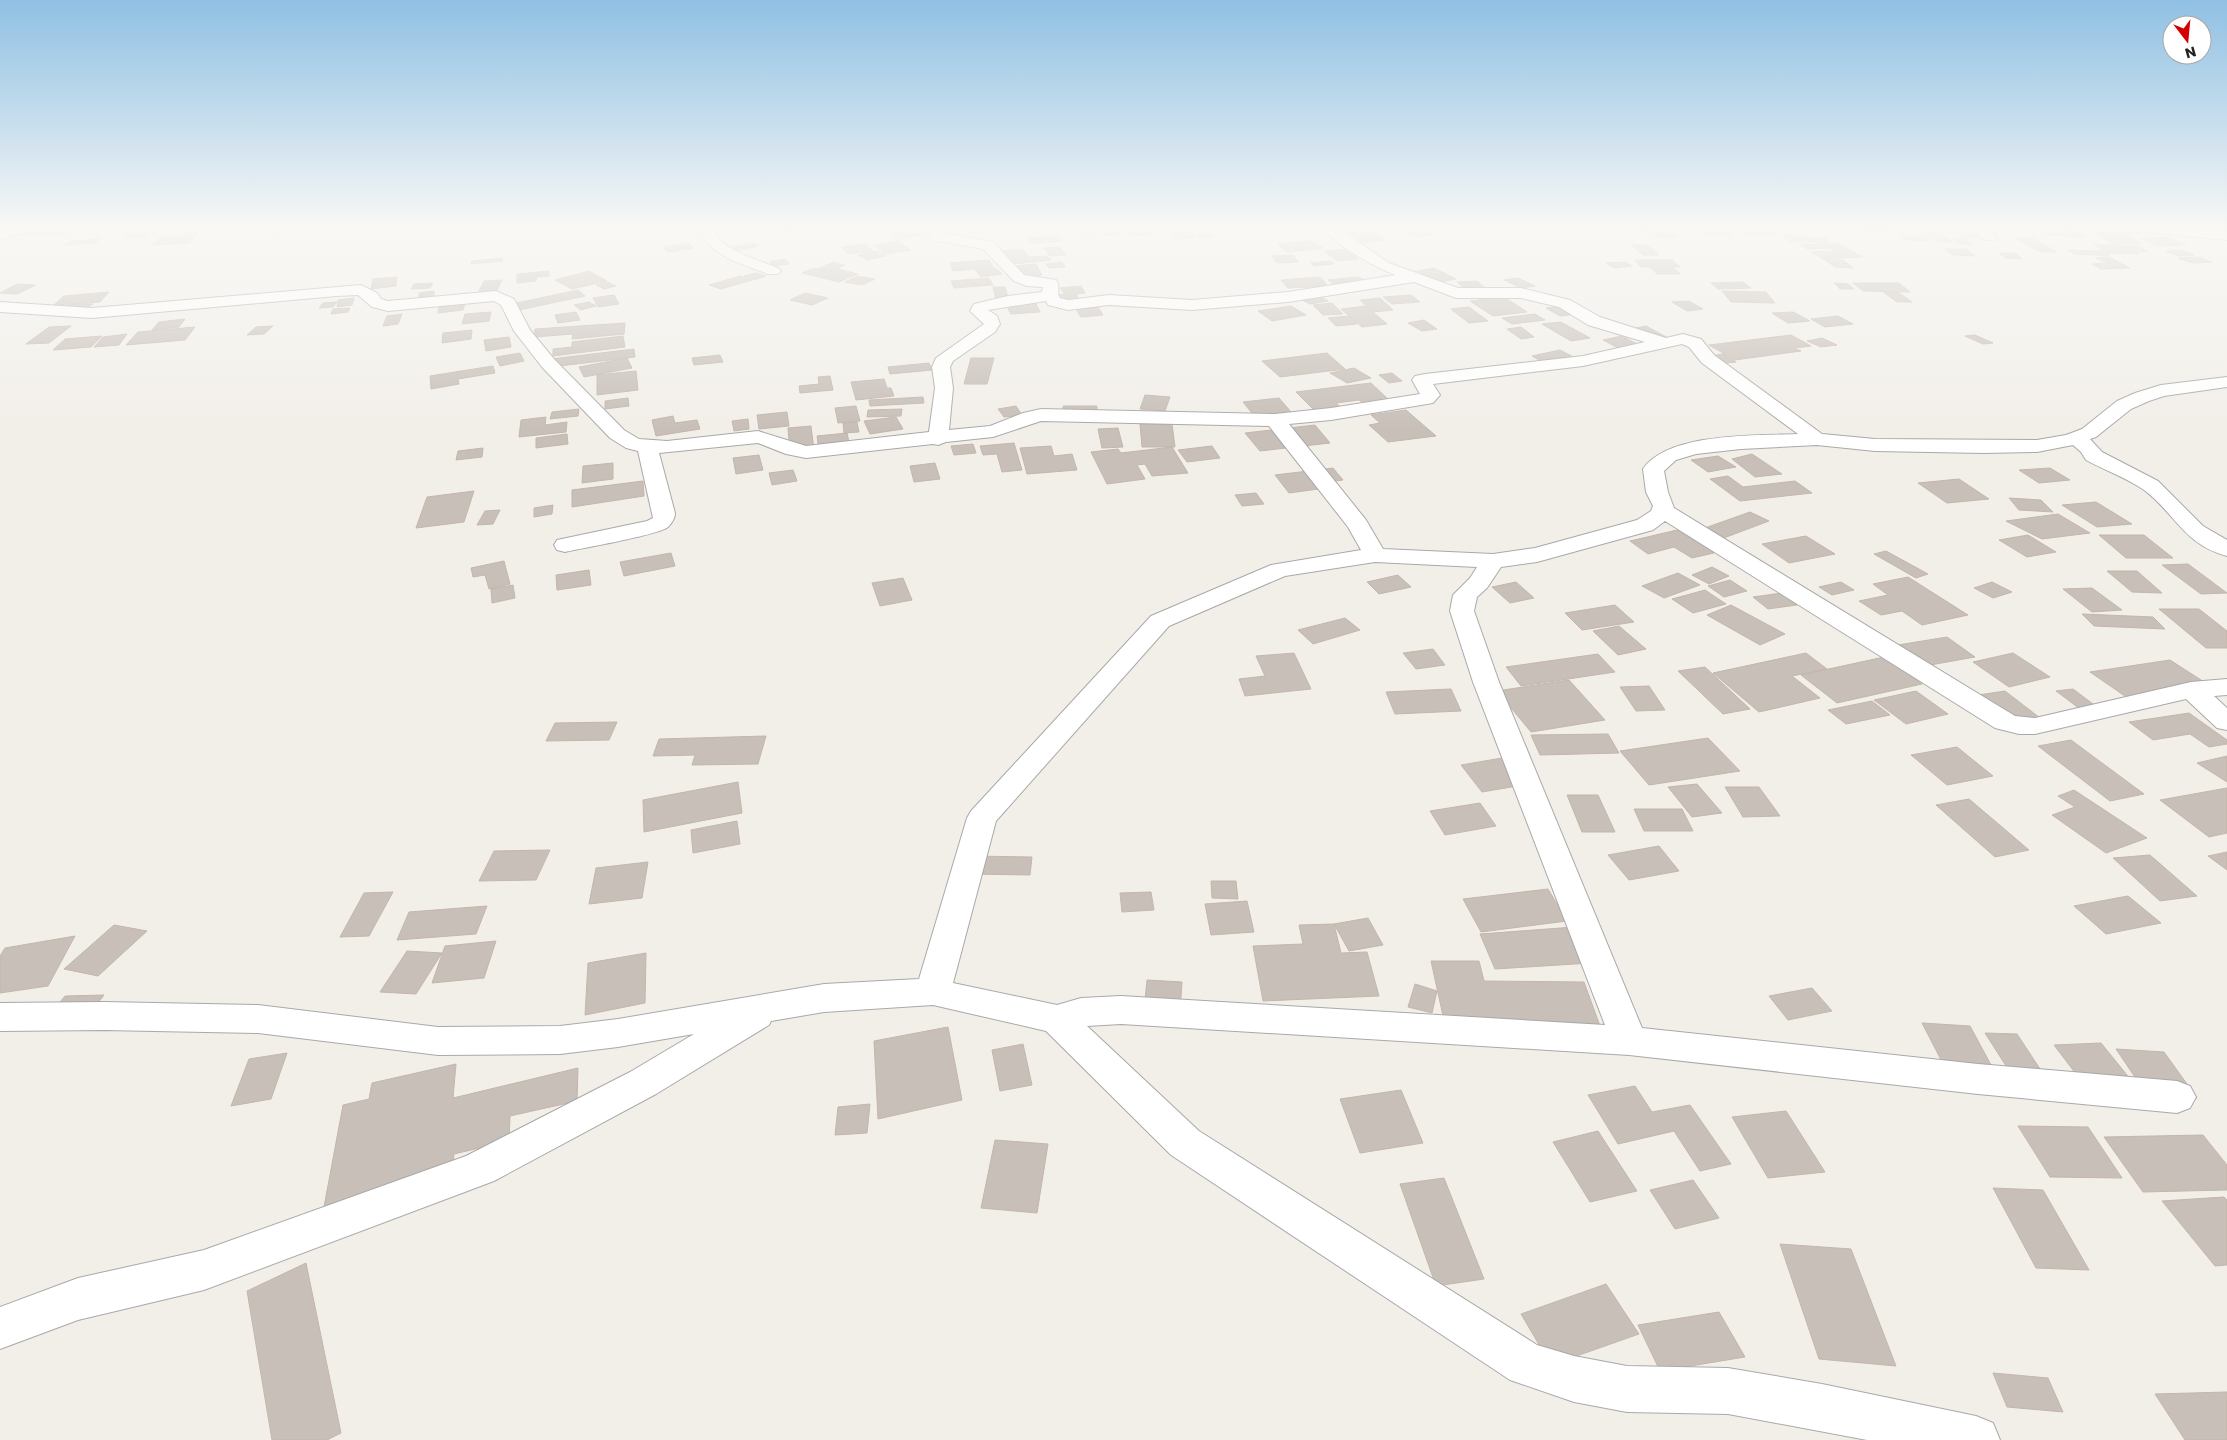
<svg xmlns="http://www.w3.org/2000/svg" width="2227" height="1440" font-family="Poppins,sans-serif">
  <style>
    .building { fill: #c7bfb8; stroke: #c4b6ab }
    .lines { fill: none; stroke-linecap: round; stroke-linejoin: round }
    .minor-casing { stroke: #a9a9a9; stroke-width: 2 }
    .minor { fill: #fff; fill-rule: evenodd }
  </style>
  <rect width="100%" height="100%" fill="#f2efe9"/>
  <path class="building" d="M55,228H78L65,234L9,235L22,229Z
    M168,228H195L193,229L202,228L197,233L183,234L189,229L165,231Z
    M276,228H303L300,232L271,233Z
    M615,228H633L634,230L616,232Z
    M777,228H798L800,230L780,232Z
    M1082,228H1096L1095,233H1081Z
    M1108,228H1128L1125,232H1119L1117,235H1104Z
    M1621,228H1649L1654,231L1627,232Z
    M1699,228H1724L1733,235H1709Z
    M1739,228H1768L1774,235L1745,234Z
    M1840,228H1883L1889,231L1848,232Z
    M2053,228H2075L2080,231L2056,230Z
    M2087,228H2116L2143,244L2111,243Z
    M2122,228L2139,230L2142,234L2125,233Z
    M2193,228H2227V233L2201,232Z
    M1366,229L1385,240L1363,243L1345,231Z
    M1424,229L1433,235L1413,237L1405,231Z
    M151,230L144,237L124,238L131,232Z
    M911,230L920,235L899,239L889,234Z
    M1920,230H1933L1953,242H1939Z
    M1131,231L1154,233L1150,236L1127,234Z
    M1667,231L1678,237L1663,238L1652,233Z
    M1956,231L1986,232L1994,239L1963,237Z
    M2040,231L2079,232L2086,237L2047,235Z
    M1190,232L1196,238L1177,239L1171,233Z
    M1211,233L1215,237L1201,238L1197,234Z
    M197,234L189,243L152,245L161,237Z
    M1782,235H1806L1810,238H1825L1830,242H1790Z
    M1900,235L1926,236L1932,241L1906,240Z
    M1059,236L1063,241L1031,243L1027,238Z
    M2165,237L2186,245L2159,246L2139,238Z
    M1952,238H1964L1972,244H1960Z
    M2015,238H2032L2057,252H2040Z
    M100,239L95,243L65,245L71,241Z
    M899,241L910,250L885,254L874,245Z
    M1312,241L1323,248L1287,252L1278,244Z
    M689,243L694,248L668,252L663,247Z
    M753,243L759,246L736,251L731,247Z
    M1837,243L1863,257L1823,259L1811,252L1836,251L1830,248L1807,249L1800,245Z
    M866,244L873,251L848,254L842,247Z
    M2094,244L2139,246L2148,252L2135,251L2139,254L2107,253Z
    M1632,245H1647L1659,255H1643Z
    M1060,247L1066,255L1050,256L1044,248Z
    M1022,249L1029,257L1047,256L1051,260L1012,264L1002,251Z
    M1345,249L1358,259L1337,261L1324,251Z
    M1945,249H1966L1975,256L1953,255Z
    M2068,250L2103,251L2110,256L2074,254Z
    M2180,250L2194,255L2179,256L2166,251Z
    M878,251L886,256L867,260L858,255Z
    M1999,253H2015L2022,259L2006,258Z
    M1293,255L1298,262L1277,263L1272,256Z
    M2108,257L2119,262L2107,263L2096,258Z
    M2198,257L2212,262L2192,263L2178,258Z
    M503,258L502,261L471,264L472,261Z
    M785,259L789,264L774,266L770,262Z
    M989,260L993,267L953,271L950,263Z
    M1635,260H1672L1680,267H1673L1680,274H1657L1650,267H1641Z
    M1825,260H1843L1853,268L1835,267Z
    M1331,261L1334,264L1314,266L1311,263Z
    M833,262L845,265L831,271L818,269Z
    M1062,262L1065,267L1049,268L1046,264Z
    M1624,262L1632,266L1614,268L1606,263Z
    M2120,263L2130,268L2101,269L2092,264Z
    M1036,264L1042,275L1021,277L1015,266Z
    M814,268L830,272L838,269L858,274L839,282L802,273Z
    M995,268L1002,274L981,277L975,270Z
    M1434,268L1456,279L1434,283L1413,272Z
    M549,271V276L537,277L536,281L517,283V274Z
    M589,271L607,281L572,289L555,280Z
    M756,273L766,276L754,280L744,276Z
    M740,276L752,280L721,289L709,285Z
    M858,276L875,279L862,285L845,282Z
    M397,277L396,286L371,289L373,279Z
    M1320,277L1328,286L1288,288L1281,280Z
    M1359,277L1371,285L1339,288L1328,280Z
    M989,278L993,285L954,288L951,281Z
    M1518,278L1535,286L1521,288L1504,280Z
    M502,280L496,292L478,293L484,281Z
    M1477,281L1492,294L1472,295L1457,282Z
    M608,282L616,286L604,289L596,285Z
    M1743,282L1751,288L1718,289L1711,283Z
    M433,283L430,288L411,289L414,284Z
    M1834,283L1848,284L1854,289H1840Z
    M1853,283H1899L1910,292L1863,291Z
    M17,284L36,285L17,294L0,293Z
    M1081,286L1085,293L1065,295L1060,288Z
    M993,287H1005L1008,298L996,299Z
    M578,290L585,296L519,310L512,304Z
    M434,291V297L419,299V293Z
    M1722,291L1766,292L1775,303L1731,302Z
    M109,292L100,302L54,305L64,296Z
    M1883,292H1898L1912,302H1897Z
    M805,293L828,298L812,305L790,300Z
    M1077,294L1078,301L1051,302L1050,295Z
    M614,295L619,304L598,307L593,298Z
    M1411,295L1420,302L1392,304L1383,297Z
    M1320,296L1328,301L1310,304L1302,300Z
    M1504,297L1527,312L1493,316L1470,301Z
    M354,298L352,305L337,307L338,300Z
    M1380,298L1393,310L1373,312L1360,300Z
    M1689,301L1703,309L1687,311L1672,302Z
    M337,302L333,307L319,308L323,303Z
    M589,302L596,306L581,310L574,305Z
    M1035,302L1040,312L1011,314L1006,305Z
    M465,303L463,310L438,313L439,306Z
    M1332,303L1343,314L1323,315L1313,305Z
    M70,304H93L82,310H59Z
    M1291,306L1306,315L1272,321L1258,311Z
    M1366,306L1387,324L1362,327L1341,309Z
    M1564,306L1577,314L1560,316L1546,308Z
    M1098,307L1103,315L1081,317L1076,309Z
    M1469,307L1488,321L1469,323L1451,309Z
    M350,308L348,312L331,314L333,309Z
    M491,312L489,321L462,324L465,314Z
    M576,312L580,320L558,323L555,315Z
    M1793,312L1810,321L1788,323L1772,313Z
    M402,314L398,324L383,326L387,316Z
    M1535,314L1545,320L1512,324L1502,318Z
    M1349,316L1357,324L1336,326L1328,318Z
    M1838,316L1853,324L1825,327L1811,319Z
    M185,319L179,327L152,330L159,322Z
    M1424,320L1437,329L1422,331L1408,323Z
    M1561,322L1590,338L1571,341L1542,324Z
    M625,323L624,334L572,339L573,334L534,337L535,329Z
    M71,326L49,343L26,344L49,327Z
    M273,326L264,334L247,335L256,327Z
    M1646,326L1670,339L1656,341L1631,329Z
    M195,327L185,340L126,345L138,332Z
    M1521,327L1534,337L1521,339L1507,329Z
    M472,330L471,339L442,343L443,333Z
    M127,334L119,345L94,347L103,337Z
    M1791,335L1811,346L1794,348L1801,351L1735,360L1709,345Z
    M1975,335L1993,343L1983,344L1965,336Z
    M102,336L91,347L53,350L65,339Z
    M623,336L625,347L553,356V349L572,347V342Z
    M1622,336L1639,345L1620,349L1603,340Z
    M509,337L511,347L486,351L484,340Z
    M1822,338L1837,345L1821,347L1807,341Z
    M634,349L635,357L551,367V359Z
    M1560,350L1583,362L1554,368L1532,356Z
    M520,353L524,361L500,366L496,357Z
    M1327,353L1345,369L1280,377L1262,361Z
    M1723,354L1736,362L1717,364L1704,357Z
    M720,355L723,362L694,365L692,358Z
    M627,358L632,368L584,377L579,367Z
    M971,358H994L987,384H964Z
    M929,363L932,370L890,374L888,367Z
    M493,366L495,373L458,379L459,384L431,389L430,376Z
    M1354,368L1371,378L1347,383L1330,373Z
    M636,371L638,390L597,395V375Z
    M1392,373L1402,381L1389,383L1379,375Z
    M830,376L833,390L800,393L799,386L819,384L818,377Z
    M884,379L887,388H891L894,396L856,400L851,382Z
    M1371,383L1390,401L1364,404L1359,400L1336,403L1344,410L1317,413L1296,392Z
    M1145,395L1170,397L1165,411L1140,409Z
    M923,397L924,403L870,406L869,400Z
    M628,398L629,406L605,409V401Z
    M1279,398L1292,413L1255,417L1243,402Z
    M856,406L860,421L838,423L835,408Z
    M1016,406L1022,415L1004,417L998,409Z
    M1063,406H1097V413H1063Z
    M579,409L578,416L550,419L552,412Z
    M902,409L901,416L867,417L868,410Z
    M1406,410L1436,436L1388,442L1369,425L1380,423L1371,415Z
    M787,412L789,426L759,429L757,415Z
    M673,416L675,423L697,420L700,429L656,436L652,420Z
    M546,417L545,425L567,422L566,432L519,437L521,420Z
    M896,417L903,429L870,434L864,421Z
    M748,419L749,429L734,431L732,421Z
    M857,422L859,432L844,433L843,423Z
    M1140,424H1172L1175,447H1142Z
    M1315,425L1330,443L1260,451L1245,433Z
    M811,426L814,450L790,453L788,428Z
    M1118,428L1123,447L1102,448L1098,429Z
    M847,433L850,447L819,450L817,436Z
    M567,434L568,444L536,448V438Z
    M1014,443L1022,470L1002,472L997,454L983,455L980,446Z
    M973,444L976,453L954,455L951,446Z
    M1051,446L1054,456L1072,454L1077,470L1027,474L1020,448Z
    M1212,446L1220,458L1187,462L1178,450Z
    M1172,447L1188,473L1152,476L1145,464L1137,465L1145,479L1107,484L1091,452L1118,449L1121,453Z
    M483,448L482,457L456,460L458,451Z
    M1752,454L1782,474L1755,477L1732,459Z
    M759,455L763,470L736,474L733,458Z
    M1718,456L1736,467L1708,472L1691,460Z
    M613,463V479L582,483L583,466Z
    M935,463L940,479L914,482L910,466Z
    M1333,468L1343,480L1321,483L1326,488L1289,493L1275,475Z
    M2050,468L2070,480L2039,483L2019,470Z
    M793,470L797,481L772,485L769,473Z
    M1728,476L1743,487L1795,481L1812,493L1740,501L1710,479Z
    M1959,479L1989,499L1947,503L1918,483Z
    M643,481L644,496L572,507V490Z
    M474,491L464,522L416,528L427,497Z
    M1256,493L1264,504L1242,506L1235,495Z
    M2009,498L2041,500L2053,512L2019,510Z
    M2096,502L2132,524L2097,527L2062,505Z
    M553,505L552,514L534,517V508Z
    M500,510L493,524L477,525L485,511Z
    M1750,512L1769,521L1721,539L1702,529Z
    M2058,514L2090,533L2042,539L2006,521Z
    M1677,530L1714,553L1692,558L1674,547L1648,554L1630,541Z
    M2028,535L2056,552L2027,557L1999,540Z
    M2099,535H2144L2173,558H2126Z
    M1806,536L1835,554L1789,563L1762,544Z
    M1886,551L1928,574L1916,578L1874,554Z
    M671,553L675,566L624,576L620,562Z
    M504,561L510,584L489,589L485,575L473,577L471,568Z
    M2188,564L2227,593L2201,594L2162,565Z
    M1712,567L1729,576L1709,584L1692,575Z
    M589,570L591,585L557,590L556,575Z
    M2107,571H2137L2162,593L2132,592Z
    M1678,573L1700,585L1664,598L1642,586Z
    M1398,575L1411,587L1379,594L1367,582Z
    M1908,577L1968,615L1922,625L1902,611L1881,615L1859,601L1888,595L1873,584Z
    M903,578L912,600L880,606L872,583Z
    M1730,580L1747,591L1724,597L1708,586Z
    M1516,582L1534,598L1510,603L1492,587Z
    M1841,582L1854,590L1832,595L1819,587Z
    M1992,582L2012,592L1993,598L1974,588Z
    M513,585L515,598L492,603L491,589Z
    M2092,588L2122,610L2092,612L2063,589Z
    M1705,590L1726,604L1693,613L1672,599Z
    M1782,593L1797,605L1768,609L1753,597Z
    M1615,605L1634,622L1582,630L1565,613Z
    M1731,605L1785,634L1760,645L1707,615Z
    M2159,609H2199L2227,631V648H2206Z
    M2082,614L2153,617L2165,629L2094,626Z
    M1345,618L1360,630L1313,644L1298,630Z
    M1619,626L1646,649L1618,655L1593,631Z
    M1947,637L1975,657L1919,667L1892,646Z
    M1433,649L1445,665L1416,669L1403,653Z
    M1294,653L1311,689L1245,696L1239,679L1265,676L1256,656Z
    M1806,653L1827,669L1792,676L1820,698L1759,712L1713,673Z
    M2013,653L2050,677L2009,687L1973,662Z
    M1598,654L1615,672L1521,686L1506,667Z
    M1884,657L1922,684L1837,703L1801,675Z
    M2170,660L2215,689L2135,703L2090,672Z
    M1705,667L1750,709L1723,714L1678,671Z
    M1569,680L1605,720L1531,732L1497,691Z
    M1649,686L1665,710L1636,711L1620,687Z
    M1451,689L1461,711L1395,714L1386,692Z
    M2073,689L2097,707L2080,709L2056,691Z
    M1916,691L1948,714L1906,724L1874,700Z
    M2005,691L2044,721L2003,727L1965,697Z
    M1872,701L1890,715L1846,724L1828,710Z
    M2189,713L2227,740V744L2209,747L2190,734L2153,740L2129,722Z
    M617,722L609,740L546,741L555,723Z
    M1608,734L1619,753L1540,755L1531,735Z
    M766,736L758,764L692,765L695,755L653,756L659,739Z
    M1708,738L1740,771L1649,785L1620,751Z
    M2071,740L2144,794L2110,801L2038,746Z
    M1957,747L1993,776L1947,785L1911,755Z
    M2227,756V782L2197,763Z
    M1502,758L1523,785L1482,792L1461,765Z
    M738,782L742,813L644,832L643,800Z
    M1697,784L1722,813L1692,817L1668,787Z
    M1725,787H1759L1780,816L1743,817Z
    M2227,788V833L2209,837L2160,800Z
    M2074,790L2147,838L2106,853L2052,815L2075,807L2058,796Z
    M1567,795H1598L1615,832H1582Z
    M1969,799L2029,850L1995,857L1936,805Z
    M1480,803L1496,826L1445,835L1430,811Z
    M1634,809H1682L1693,831H1644Z
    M737,821L740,844L693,853L691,830Z
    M1659,846L1679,871L1629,880L1608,855Z
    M550,850L536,880L479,881L494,851Z
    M2227,852V870L2208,856Z
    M2150,855L2197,896L2160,901L2113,858Z
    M974,856L1032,857L1030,875L971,874Z
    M648,862L642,898L589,904L596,868Z
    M1211,881H1236L1238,899L1212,898Z
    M1548,889L1567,921L1481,932L1463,899Z
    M393,892L369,936L340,937L364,893Z
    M1151,892L1154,910L1122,912L1120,893Z
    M2128,896L2161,923L2106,934L2074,906Z
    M1247,901L1254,932L1211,935L1205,904Z
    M487,906L476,934L397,940L409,912Z
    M1368,918L1383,945L1349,951L1334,924Z
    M1334,924L1341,953L1367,952L1379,996L1263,1001L1253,946L1303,944L1299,925Z
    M114,925L147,931L98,976L64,969Z
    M1574,927L1591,963L1495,969L1480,934Z
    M75,936L48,986L0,993V956L5,948Z
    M496,941L484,978L432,983L445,946Z
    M407,951L442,953L416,994L380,992Z
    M646,953L645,1003L585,1015L588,963Z
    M1431,961H1479L1484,981L1584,982L1600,1026L1445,1025Z
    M1147,980L1182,982L1180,1012L1144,1010Z
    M1415,984L1437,991L1432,1013L1408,1007Z
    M1812,988L1832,1011L1788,1020L1769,996Z
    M104,995L86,1019L47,1018L65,996Z
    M1922,1023L1970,1026L2003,1087L1953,1083Z
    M948,1027L962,1100L878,1119L874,1041Z
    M1985,1033L2017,1034L2048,1081L2015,1080Z
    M2101,1043L2144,1096L2095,1099L2054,1045Z
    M1023,1044L1032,1085L1000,1091L992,1050Z
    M2116,1049L2164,1052L2197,1098L2147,1095Z
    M287,1053L271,1099L231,1106L249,1059Z
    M456,1064L453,1098L578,1068L577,1101L510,1116L509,1141L454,1154L452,1176L324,1207L343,1105L369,1099L372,1083Z
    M1635,1086L1652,1112L1690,1105L1731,1164L1700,1171L1674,1131L1618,1144L1588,1095Z
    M1401,1090L1423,1143L1360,1153L1340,1099Z
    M870,1104L867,1133L835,1135L838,1107Z
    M1786,1111L1825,1172L1768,1178L1732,1117Z
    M2018,1126L2088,1127L2122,1178L2050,1177Z
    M1598,1131L1637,1191L1590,1202L1553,1142Z
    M2203,1135L2227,1165V1190L2143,1192L2104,1137Z
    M995,1140L1048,1144L1037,1213L981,1208Z
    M1444,1178L1484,1279L1436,1286L1400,1184Z
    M1693,1180L1719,1218L1675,1229L1650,1190Z
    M1993,1188L2043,1190L2089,1270L2036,1268Z
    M2224,1197L2227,1200V1265L2215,1266L2162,1201Z
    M1780,1244L1851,1249L1896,1366L1819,1359Z
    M306,1263L341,1433L327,1440H272L247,1291Z
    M1606,1284L1639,1334L1551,1365L1521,1314Z
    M1719,1312L1745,1357L1660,1371L1638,1325Z
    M1993,1373L2048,1378L2063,1412L2007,1407Z
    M2227,1392V1440H2185L2155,1394Z"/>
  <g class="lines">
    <g class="minor-casing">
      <path id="minor" d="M10,228H28L26,231L0,240V231Z
        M697,228H711C724,252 754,258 778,268L781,271L778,274H768C738,262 713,258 697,228Z
        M915,228H931L942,233L993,242L1024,275L1056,280C1061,286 1056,293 1060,298L1068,300L1109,295L1192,300L1288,292L1396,275C1376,268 1335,245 1323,228H1338L1389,263L1458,288H1521L1570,300L1600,317L1666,338L1683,334L1701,339L1714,355L1822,434L1875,439L2037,440L2066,435L2082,429L2117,401L2135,393L2161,385L2227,377V387L2164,396L2149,401L2131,409L2096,437L2090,439L2102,452L2158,481L2203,526L2227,540V556C2184,545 2175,513 2144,490C2127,478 2104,470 2086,460L2081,452L2073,445L2037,452L1984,453L1875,451L1817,445L1741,449L1696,454L1676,460L1664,471L1668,492L1674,508L2015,716L2035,718L2191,682L2227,679V695L2214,696L2227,708V730L2217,728L2186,699L2035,734H2019L1995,728L1665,521L1653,530L1537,562L1501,567L1487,588L1477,597L1474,611L1499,682L1642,1028L1978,1064L2177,1081L2190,1086L2196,1097L2190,1108L2177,1113L1978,1094L1629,1055L1121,1024L1087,1026L1199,1131L1537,1345L1574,1356L1627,1366L1728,1368L1822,1384L1976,1416L1993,1423L2000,1440H1867L1728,1414L1627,1412L1574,1402L1510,1380L1171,1155L1046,1031L933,1005L824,1012L771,1021L769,1025L656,1094L494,1181L204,1290L78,1320L0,1349V1307L78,1278L204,1250L466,1156L630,1072L694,1034L618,1047L560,1054L438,1055L258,1033L104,1030L0,1031V1003L104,1002L258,1005L438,1027L560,1026L618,1019L824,984L919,979L967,818L971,811L1151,616L1271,565L1361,550L1348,527L1269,426L1041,421L993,437L946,442L938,445L933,444L806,458L786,454L758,443L659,453L675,513C675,518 672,523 668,527C659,535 582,548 565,552L557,550L554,545L557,540L647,521L653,518L638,451L626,448L610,438L542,367L514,331L501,305L494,301L388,311L372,307L358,295L336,296L92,318L0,312V302L92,308L361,285L377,293L381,299L388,301L496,291L514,299L530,330L554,359L624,430L639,439L667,441L758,431L806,446L929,432L935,388L932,367L936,358L984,324L970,311L974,304L1008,296L1042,292L1043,287L1027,286L1014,281L983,249L933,240ZM1414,282L1456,298H1521L1559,307L1588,325L1645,342L1583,356L1425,374L1415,376L1412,380L1420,394L1331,408L1275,414L1041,409L1023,413L990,426L949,430L953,388L950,367L953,361L995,332L1000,324L997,316L988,310L1046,301L1048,305L1068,310L1109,305L1192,310L1288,302ZM1682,344L1689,347L1702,363L1798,434C1756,436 1669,432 1643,469L1646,492L1653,506L1651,511L1637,520L1535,548L1493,554L1383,549L1366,520L1289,424L1331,420L1433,403L1440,395L1433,384L1583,366ZM1375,562L1477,567L1470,578L1453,595L1450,611L1473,682L1605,1025L1121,996L1081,998L1057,1005L953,983L996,821L1169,626L1285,576Z
        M1972,228H1987L1997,237L1995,240H1985Z
        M2139,228H2184L2227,232V240L2146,232Z"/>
    </g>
    <use href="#minor" class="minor"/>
  </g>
  <linearGradient id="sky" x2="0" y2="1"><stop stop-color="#8fc0e4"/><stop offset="0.53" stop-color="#f9f8f5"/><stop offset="1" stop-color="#f9f8f5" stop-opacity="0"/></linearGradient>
  <rect width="2227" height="429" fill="url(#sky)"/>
  <g transform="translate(2187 40) rotate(164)"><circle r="24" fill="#ffffff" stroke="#a7a7a7"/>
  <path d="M0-4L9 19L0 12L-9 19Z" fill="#d40000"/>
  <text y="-8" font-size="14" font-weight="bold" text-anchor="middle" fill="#222222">N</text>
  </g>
</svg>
